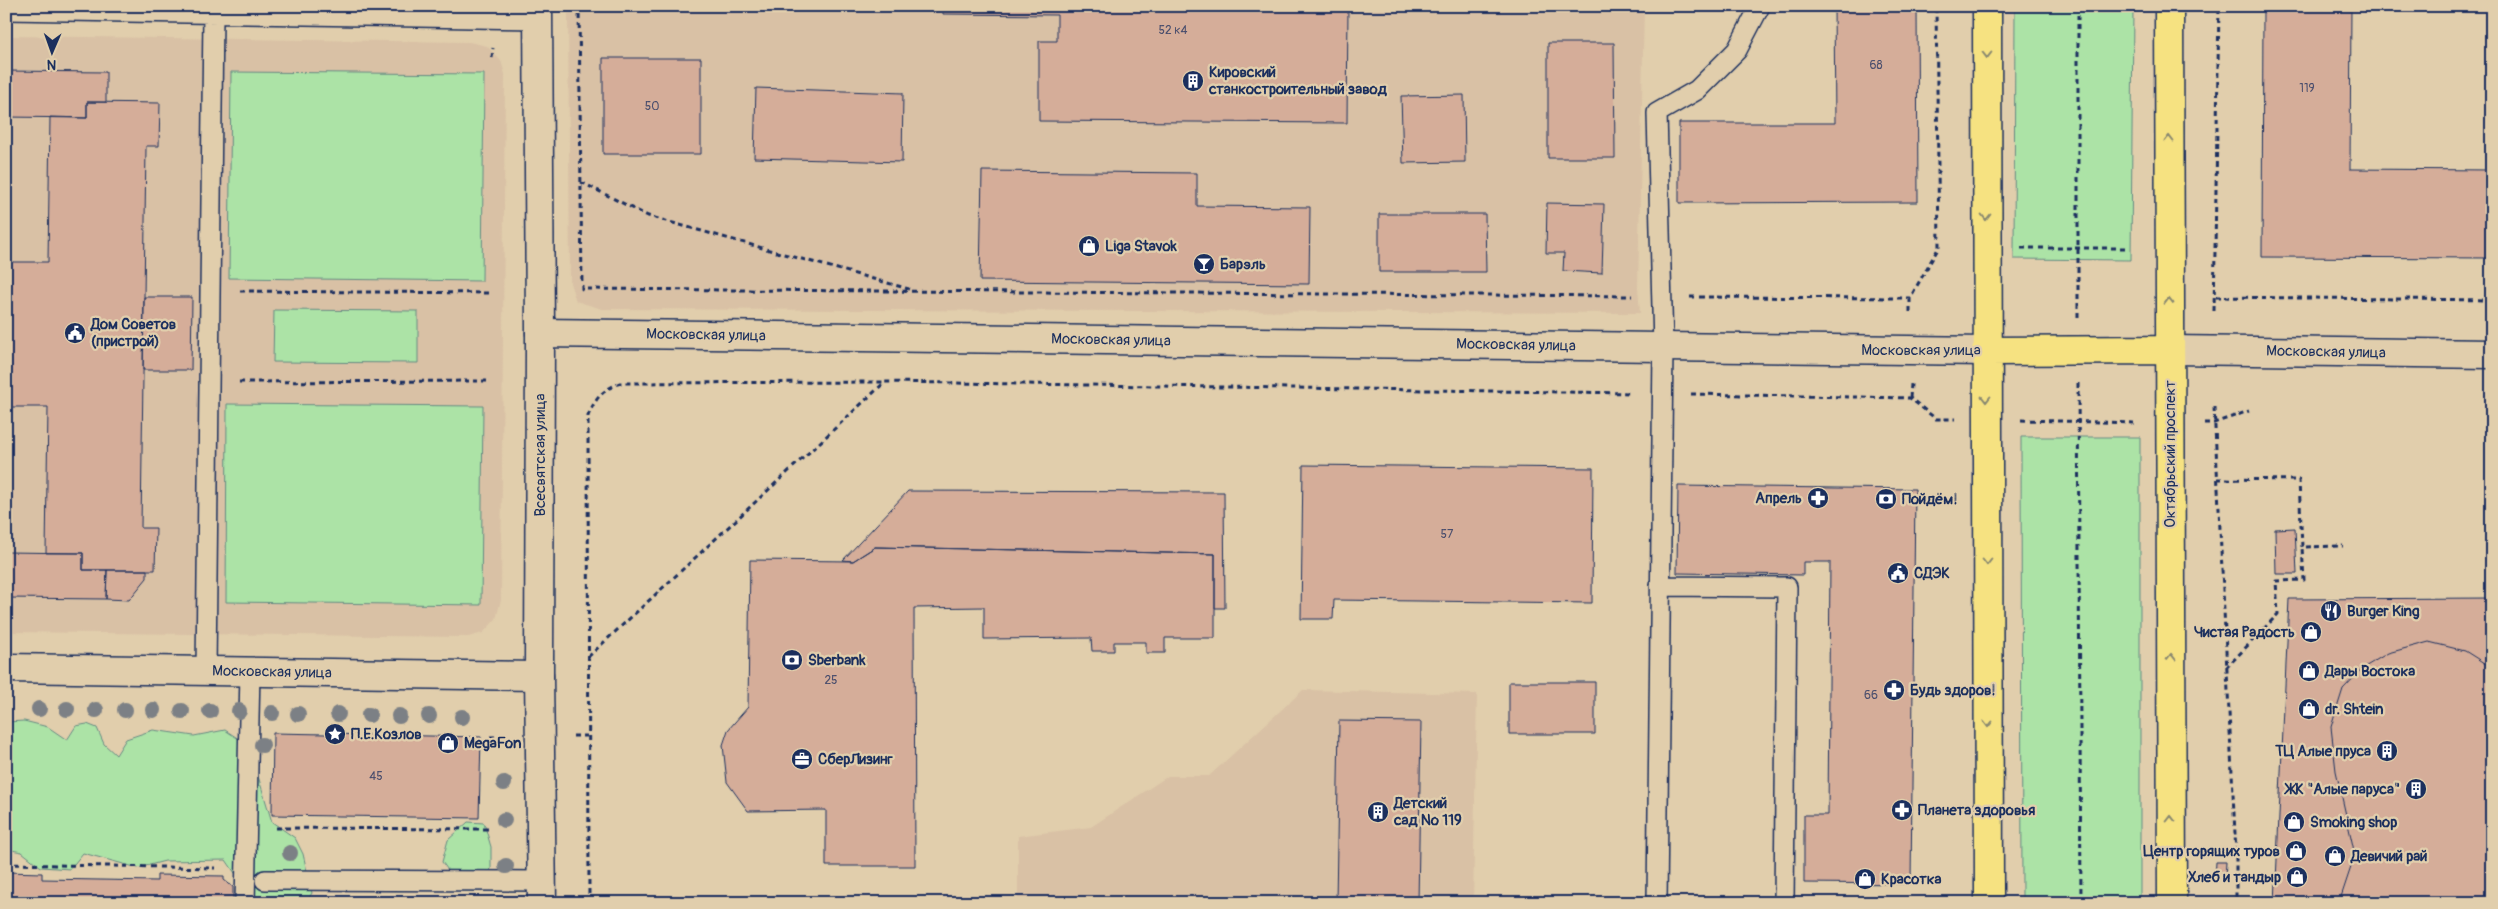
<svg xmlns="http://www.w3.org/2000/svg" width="2498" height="909" font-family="Pangolin,sans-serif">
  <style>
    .built { fill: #d9c1a5 }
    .green { fill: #ace3a6; stroke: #648982 }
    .building { fill: #d5ad99; stroke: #1b2f5e }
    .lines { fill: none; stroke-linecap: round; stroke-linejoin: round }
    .service-casing { stroke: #1b2f5e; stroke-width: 22 }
    .minor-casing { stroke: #1b2f5e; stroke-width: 31 }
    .secondary-casing { stroke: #1b2f5e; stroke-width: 31 }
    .primary-casing { stroke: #1b2f5e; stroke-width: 31 }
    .path { stroke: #1b2f5e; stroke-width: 3; stroke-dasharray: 5 4; stroke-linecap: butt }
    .service { stroke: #e1ceac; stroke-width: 19 }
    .minor { stroke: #e1ceac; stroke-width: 28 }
    .secondary { stroke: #e1ceac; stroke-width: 28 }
    .primary { stroke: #f6e281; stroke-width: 28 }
    .tree { fill: #7c8085 }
    .oneway { stroke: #888870 }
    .labels { text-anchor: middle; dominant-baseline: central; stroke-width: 4.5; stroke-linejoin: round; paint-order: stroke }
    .number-label { font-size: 12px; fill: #4a4e6d }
    .poi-label { font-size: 15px; font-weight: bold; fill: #1b2f5e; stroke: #e1ceac; text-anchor: start }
    .street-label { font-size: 15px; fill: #1b2f5e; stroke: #e1ceac }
  </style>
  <rect width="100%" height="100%" fill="#e1ceac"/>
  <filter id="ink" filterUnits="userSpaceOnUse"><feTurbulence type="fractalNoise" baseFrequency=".02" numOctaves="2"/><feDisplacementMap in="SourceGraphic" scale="10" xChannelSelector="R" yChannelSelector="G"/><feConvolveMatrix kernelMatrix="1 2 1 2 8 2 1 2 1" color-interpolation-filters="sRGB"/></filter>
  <g filter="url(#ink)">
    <path class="built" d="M568,6H1644L1638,288L1640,313L602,309L576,301L570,283Z
      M6,36L469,42L487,46L501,61L505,74L501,600L496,619L483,633L468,637L6,632Z
      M1303,690L1477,694L1473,903H1018V836L1091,827L1168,776H1209Z"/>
    <path class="green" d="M2015,6H2133L2131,260L2014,259Z
      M231,72L484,74L482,281L229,278Z
      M274,310L418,311V363L273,362Z
      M227,404L483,406L481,605L226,602Z
      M2021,437H2140V903H2022Z
      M24,721L48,727L67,740L76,726L87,724L97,728L104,744L116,755L126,739L153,730L194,736L225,730L242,741L258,776L272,822L295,838L303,854L312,893L306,903H239L237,876L226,860L165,861L138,868L83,853L70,869L41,867L22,852L6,849V722Z
      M468,822L484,823L491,847V869L477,887L459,885L442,862L448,840Z"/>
    <path class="building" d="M725,6H806V9L725,8Z
      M943,6H1348L1347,123L1039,121V41H1057V15L943,14Z
      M1834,6H1917L1918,202L1679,203V123H1835Z
      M2263,6H2351L2350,169L2492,170V258L2262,257Z
      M1548,43H1614L1615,158H1548Z
      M603,58H701V154H603Z
      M6,71L106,72V102H87V118L6,117Z
      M756,88L903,93L902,162L754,158Z
      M1464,95L1465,162L1403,163L1401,96Z
      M87,102L160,103L159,146H146L141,528H156L155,570H83V553H46L48,407H6V262H48L50,117L87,118Z
      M982,171L1197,173V206L1310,207L1309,284L980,281Z
      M1547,203L1604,204L1602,273L1563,271L1564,253H1546Z
      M1379,214H1485L1486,272H1379Z
      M144,297H192L191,370H143Z
      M1303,465L1593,468L1592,603L1334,600L1333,619H1301Z
      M1678,486L1915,489L1911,884L1804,883V815H1828L1830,562H1803V575L1677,573Z
      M908,491L1224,492L1225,608H1215V554L875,547L853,561L843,560Z
      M2295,528L2297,574H2276L2275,529Z
      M875,547L1215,554V638H1165V653H1146V642H1114V651H1092L1091,638L984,639V607L914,608L915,866H826V810L748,811L727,782L723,745L728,730L748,707L750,560L853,561Z
      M6,552L83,553V570H107L106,599L6,598Z
      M107,570H147V578L129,600L106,599Z
      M2492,598V903H2275L2289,599Z
      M2429,642L2465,651L2492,668L2490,850L2492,861V903H2339L2355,855L2336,771L2331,727L2343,689L2363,668L2388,653Z
      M1509,682H1595V734H1509Z
      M1339,721L1421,722L1418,903H1336Z
      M273,733L481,737L479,818L272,815Z
      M2216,862H2226L2225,880L2215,879Z
      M6,872L42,873V879L157,881V875L224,876V880L233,887V901L6,903Z"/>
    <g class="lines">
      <g class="service-casing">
        <path id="service" d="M6,10L538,19
          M1660,586L1787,587L1784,903
          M206,671L213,14
          M265,880L542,881
          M245,903L250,672
          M1657,903L1663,347L1657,113L1697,90L1737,50L1760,6"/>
      </g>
      <g class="minor-casing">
        <path id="minor" d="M538,6L540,333
          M6,668L539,676"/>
      </g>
      <g class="secondary-casing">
        <path id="secondary" d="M2170,350L2492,354
          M542,903L539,676L540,333L1986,351"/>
      </g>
      <g class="primary-casing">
        <path id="primary" d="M1987,6L1989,903
          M2169,6L2172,903
          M1986,351L2170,350"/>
      </g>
      <path class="path" d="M579,6L582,289L1632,296
        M2078,6V317
        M492,58L493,48
        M581,182L648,216L909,289
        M2021,248H2125
        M240,291L492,293
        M1690,297L1910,298L1939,247L1936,6
        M2216,297L2492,300
        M1910,298V312
        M2214,311L2219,6
        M239,382L491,381
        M2078,383L2081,903
        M1691,394L1910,398L1936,419H1955
        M1910,398L1911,384
        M2214,407L2236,854V903
        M2021,420L2137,423
        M2204,423H2214L2249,411
        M2217,479L2299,480L2302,547L2343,546
        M588,657L885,382L1632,393
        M2226,668L2278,614L2276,581L2304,580L2302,547
        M573,736H589
        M490,737H505
        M276,828L491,829
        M6,864L215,868
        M589,903L588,416C595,399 602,390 620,383L884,382"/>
      <use href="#service" class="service"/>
      <use href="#minor" class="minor"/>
      <use href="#secondary" class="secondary"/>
      <use href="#primary" class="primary"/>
    </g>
    <g class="tree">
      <circle cx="39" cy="709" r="8"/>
      <circle cx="67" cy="709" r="8"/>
      <circle cx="96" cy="710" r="8"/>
      <circle cx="125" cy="710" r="8"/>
      <circle cx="153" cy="710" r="8"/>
      <circle cx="182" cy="711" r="8"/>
      <circle cx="210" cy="711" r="8"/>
      <circle cx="239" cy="711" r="8"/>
      <circle cx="272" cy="713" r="8"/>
      <circle cx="298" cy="714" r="8"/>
      <circle cx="338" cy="714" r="8"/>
      <circle cx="369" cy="715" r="8"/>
      <circle cx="399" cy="716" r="8"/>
      <circle cx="429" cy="716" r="8"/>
      <circle cx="462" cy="717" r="8"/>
      <circle cx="262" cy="745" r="8"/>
      <circle cx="504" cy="783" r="8"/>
      <circle cx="504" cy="820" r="8"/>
      <circle cx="290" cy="853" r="8"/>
      <circle cx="506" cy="866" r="8"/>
    </g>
    <defs><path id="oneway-chevron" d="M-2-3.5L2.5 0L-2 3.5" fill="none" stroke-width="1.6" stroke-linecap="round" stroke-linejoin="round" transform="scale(1.25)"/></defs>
    <g class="oneway">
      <use href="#oneway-chevron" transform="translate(1987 55) rotate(90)"/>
      <use href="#oneway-chevron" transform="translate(2169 139) rotate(-90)"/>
      <use href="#oneway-chevron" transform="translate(1986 217) rotate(90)"/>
      <use href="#oneway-chevron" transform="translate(2169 301) rotate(-91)"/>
      <use href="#oneway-chevron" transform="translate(1986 399) rotate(90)"/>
      <use href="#oneway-chevron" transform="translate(1987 562) rotate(90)"/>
      <use href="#oneway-chevron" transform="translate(2171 657) rotate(-90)"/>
      <use href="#oneway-chevron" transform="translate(1988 724) rotate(90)"/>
      <use href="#oneway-chevron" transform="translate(2171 819) rotate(-90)"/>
    </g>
  </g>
  <defs>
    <g id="building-disc" transform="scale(1.125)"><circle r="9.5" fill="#1b2f5e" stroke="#e1ceac"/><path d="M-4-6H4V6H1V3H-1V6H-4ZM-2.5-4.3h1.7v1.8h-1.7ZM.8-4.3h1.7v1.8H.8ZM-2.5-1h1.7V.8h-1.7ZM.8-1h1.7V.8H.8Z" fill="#fff"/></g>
    <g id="shop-disc" transform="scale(1.125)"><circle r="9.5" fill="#1b2f5e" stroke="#e1ceac"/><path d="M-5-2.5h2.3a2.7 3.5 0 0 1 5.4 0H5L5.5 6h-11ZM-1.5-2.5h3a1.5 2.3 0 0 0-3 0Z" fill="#fff"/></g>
    <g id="bar-disc" transform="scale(1.125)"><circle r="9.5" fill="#1b2f5e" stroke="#e1ceac"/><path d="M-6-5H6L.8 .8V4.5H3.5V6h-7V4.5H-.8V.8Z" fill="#fff"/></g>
    <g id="civic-disc" transform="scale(1.125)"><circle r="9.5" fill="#1b2f5e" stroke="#e1ceac"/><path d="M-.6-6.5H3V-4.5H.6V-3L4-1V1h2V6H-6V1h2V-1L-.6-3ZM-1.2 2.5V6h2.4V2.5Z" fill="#fff"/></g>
    <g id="pharmacy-disc" transform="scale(1.125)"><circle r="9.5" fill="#1b2f5e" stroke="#e1ceac"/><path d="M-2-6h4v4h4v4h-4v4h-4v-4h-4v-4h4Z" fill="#fff"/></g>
    <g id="bank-disc" transform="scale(1.125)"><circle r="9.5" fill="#1b2f5e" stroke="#e1ceac"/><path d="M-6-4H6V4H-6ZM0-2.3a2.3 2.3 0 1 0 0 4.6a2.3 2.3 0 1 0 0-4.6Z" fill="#fff"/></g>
    <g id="restaurant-disc" transform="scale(1.125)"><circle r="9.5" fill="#1b2f5e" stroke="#e1ceac"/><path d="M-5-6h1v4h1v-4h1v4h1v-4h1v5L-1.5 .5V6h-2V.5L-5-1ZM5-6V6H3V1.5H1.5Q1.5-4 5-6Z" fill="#fff"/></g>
    <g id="sight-disc" transform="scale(1.125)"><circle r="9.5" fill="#1b2f5e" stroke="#e1ceac"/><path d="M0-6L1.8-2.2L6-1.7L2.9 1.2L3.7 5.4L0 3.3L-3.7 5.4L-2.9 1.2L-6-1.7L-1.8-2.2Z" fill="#fff"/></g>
    <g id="office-disc" transform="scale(1.125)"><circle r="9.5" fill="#1b2f5e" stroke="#e1ceac"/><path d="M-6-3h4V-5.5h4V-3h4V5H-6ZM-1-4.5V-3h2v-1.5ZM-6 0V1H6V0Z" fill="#fff"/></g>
  </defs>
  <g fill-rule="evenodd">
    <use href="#building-disc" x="1193" y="81"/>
    <use href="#shop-disc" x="1089" y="246"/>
    <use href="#bar-disc" x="1204" y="264"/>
    <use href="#civic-disc" x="75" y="333"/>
    <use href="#pharmacy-disc" x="1818" y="498"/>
    <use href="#bank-disc" x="1886" y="499"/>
    <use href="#civic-disc" x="1898" y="573"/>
    <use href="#restaurant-disc" x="2331" y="611"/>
    <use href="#shop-disc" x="2311" y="632"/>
    <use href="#bank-disc" x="792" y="660"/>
    <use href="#shop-disc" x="2309" y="671"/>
    <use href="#pharmacy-disc" x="1894" y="690"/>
    <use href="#shop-disc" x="2309" y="709"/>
    <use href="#sight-disc" x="335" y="734"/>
    <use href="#shop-disc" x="448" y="743"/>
    <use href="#building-disc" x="2387" y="751"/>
    <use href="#office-disc" x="802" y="759"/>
    <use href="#building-disc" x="2416" y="789"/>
    <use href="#pharmacy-disc" x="1902" y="810"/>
    <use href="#building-disc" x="1378" y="812"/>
    <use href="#shop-disc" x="2294" y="822"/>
    <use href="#shop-disc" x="2296" y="851"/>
    <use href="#shop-disc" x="2335" y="856"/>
    <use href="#shop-disc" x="2297" y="877"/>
    <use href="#shop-disc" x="1865" y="879"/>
  </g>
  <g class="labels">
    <g class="number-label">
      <text x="1173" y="30">52 к4</text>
      <text x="1876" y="65">68</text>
      <text x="2307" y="88">119</text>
      <text x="652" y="106">50</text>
      <text x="1447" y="534">57</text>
      <text x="831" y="680">25</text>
      <text x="1871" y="695">66</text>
      <text x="376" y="776">45</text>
    </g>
    <g class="poi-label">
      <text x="1209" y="72">Кировский<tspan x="1209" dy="17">станкостроительный завод</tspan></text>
      <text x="1105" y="246">Liga Stavok</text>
      <text x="1220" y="264">Барэль</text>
      <text x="91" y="324">Дом Советов<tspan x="91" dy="17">(пристрой)</tspan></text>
      <text x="1802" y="498" text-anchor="end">Апрель</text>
      <text x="1902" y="499">Пойдём!</text>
      <text x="1914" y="573">СДЭК</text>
      <text x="2347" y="611">Burger King</text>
      <text x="2295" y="632" text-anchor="end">Чистая Радость</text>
      <text x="808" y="660">Sberbank</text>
      <text x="2325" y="671">Дары Востока</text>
      <text x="1910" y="690">Будь здоров!</text>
      <text x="2325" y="709">dr. Shtein</text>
      <text x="351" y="734">П.Е.Козлов</text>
      <text x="464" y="743">MegaFon</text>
      <text x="2371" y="751" text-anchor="end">ТЦ Алые пруса</text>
      <text x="818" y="759">СберЛизинг</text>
      <text x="2400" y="789" text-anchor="end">ЖК "Алые паруса"</text>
      <text x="1394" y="803">Детский<tspan x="1394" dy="17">сад № 119</tspan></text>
      <text x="1918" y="810">Планета здоровья</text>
      <text x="2310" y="822">Smoking shop</text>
      <text x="2280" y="851" text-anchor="end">Центр горящих туров</text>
      <text x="2351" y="856">Девичий рай</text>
      <text x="2281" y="877" text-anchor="end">Хлеб и тандыр</text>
      <text x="1881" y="879">Красотка</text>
    </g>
    <g class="street-label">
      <text transform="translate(706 335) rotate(1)">Московская улица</text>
      <text transform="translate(1111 340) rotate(1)">Московская улица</text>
      <text transform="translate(1516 345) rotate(1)">Московская улица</text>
      <text x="1921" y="350">Московская улица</text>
      <text transform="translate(2326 352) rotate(1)">Московская улица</text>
      <text transform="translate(2170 454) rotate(-90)">Октябрьский проспект</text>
      <text transform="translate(540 455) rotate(-90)">Всесвятская улица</text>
      <text transform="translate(272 672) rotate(1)">Московская улица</text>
    </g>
  </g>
  <rect width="2498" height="909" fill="none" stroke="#e1ceac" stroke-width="25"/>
  <rect x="12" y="12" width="2473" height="884" fill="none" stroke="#1b2f5e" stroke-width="2" filter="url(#ink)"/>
  <g transform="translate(52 52) rotate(182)" stroke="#e1ceac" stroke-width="4" paint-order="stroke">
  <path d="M0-4L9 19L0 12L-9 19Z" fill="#1b2f5e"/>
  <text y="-8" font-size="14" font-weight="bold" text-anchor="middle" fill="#1b2f5e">N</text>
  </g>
</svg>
